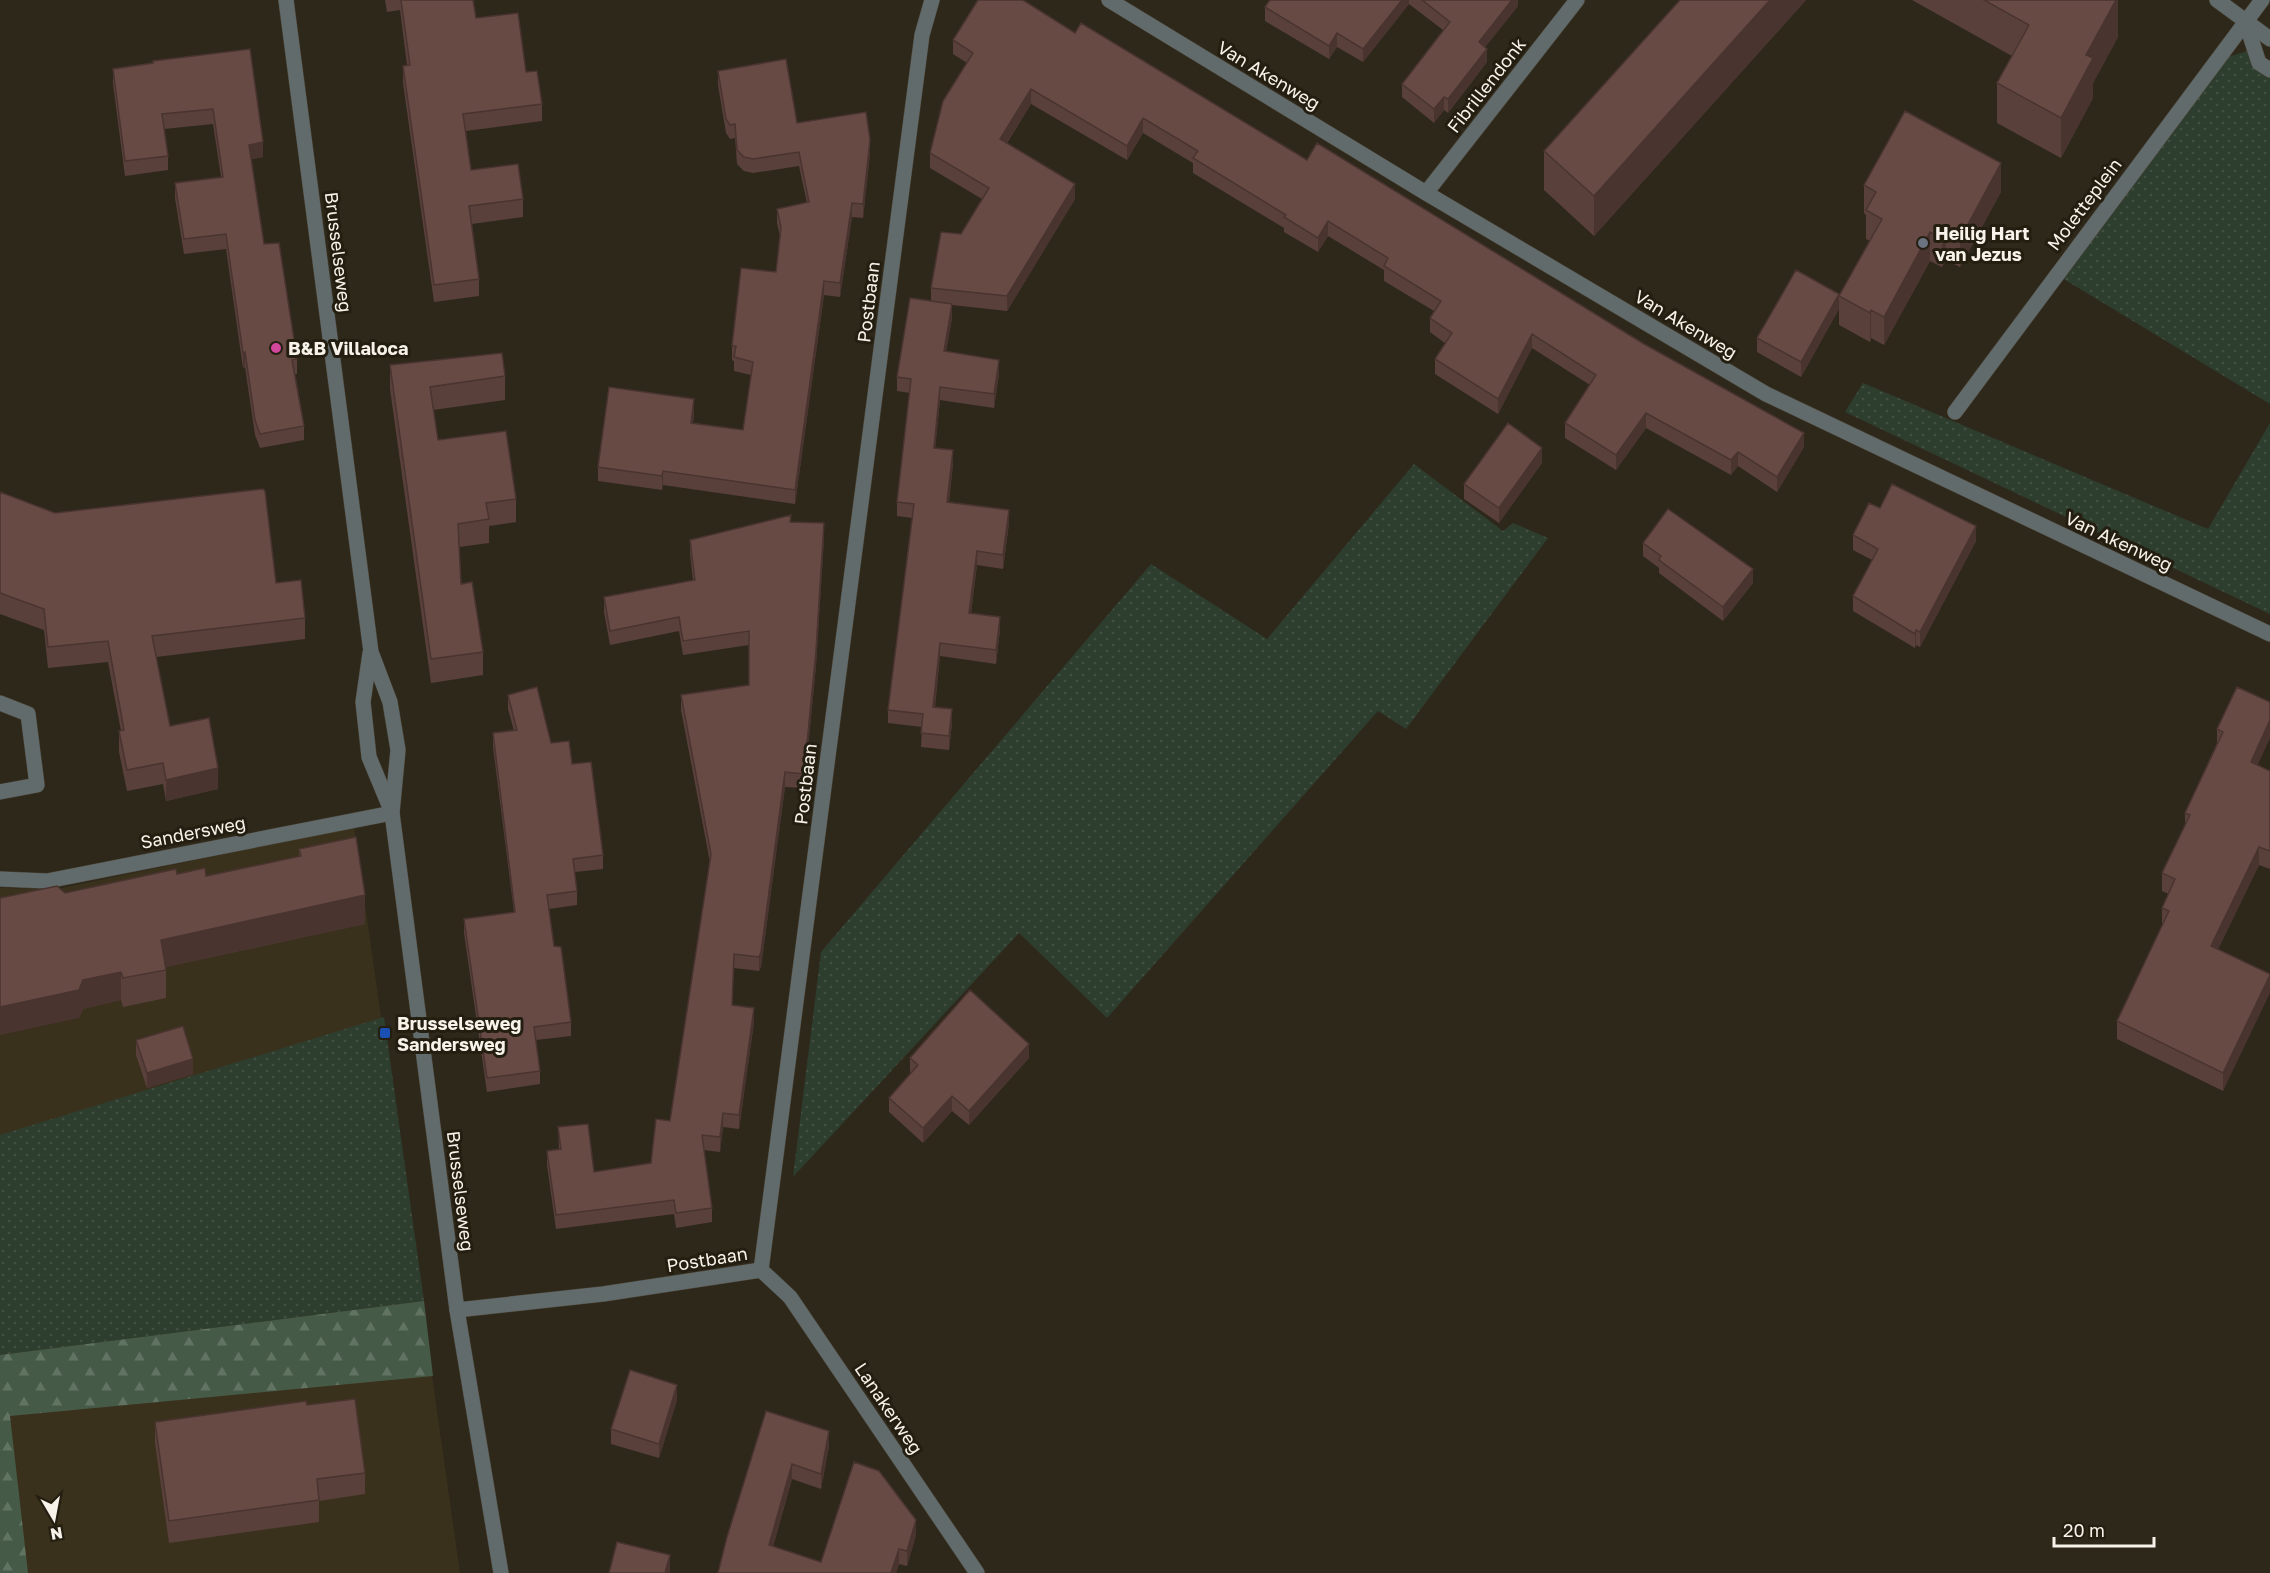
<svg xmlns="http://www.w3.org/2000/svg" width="2270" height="1573" font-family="'Golos Text',sans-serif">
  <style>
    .built { fill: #3a311d }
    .green { fill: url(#green-dots) }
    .forest { fill: url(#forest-firs) }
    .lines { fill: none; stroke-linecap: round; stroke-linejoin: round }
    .service-casing { stroke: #4a4438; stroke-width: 16 }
    .minor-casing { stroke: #4a4438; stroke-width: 16 }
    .tertiary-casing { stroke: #4a4438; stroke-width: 16 }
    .service { stroke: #626b6b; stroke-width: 15 }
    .minor { stroke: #626b6b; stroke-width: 15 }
    .tertiary { stroke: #626b6b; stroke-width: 15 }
    .wall { fill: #59403b }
    .shaded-wall { fill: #493430 }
    .building { fill: #684a45; stroke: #493430; stroke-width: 1.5 }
    .worship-dot { fill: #6b7280; stroke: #241e11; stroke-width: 2 }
    .hotel-dot { fill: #d1479c; stroke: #241e11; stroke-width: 2 }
    .transit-dot { fill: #1a4fb4; stroke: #241e11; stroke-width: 2 }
    .labels { text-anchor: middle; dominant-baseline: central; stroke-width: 6; stroke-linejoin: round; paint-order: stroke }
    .street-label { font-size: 18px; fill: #f7f3ea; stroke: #241e11 }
    .poi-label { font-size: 18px; font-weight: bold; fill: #f7f3ea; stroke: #241e11; text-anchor: start }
  </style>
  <defs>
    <pattern id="green-dots" width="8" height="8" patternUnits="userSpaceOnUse" patternTransform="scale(1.5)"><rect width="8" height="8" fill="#2d3d2e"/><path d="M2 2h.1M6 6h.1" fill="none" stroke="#425042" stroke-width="1.8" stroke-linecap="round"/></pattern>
    <pattern id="forest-firs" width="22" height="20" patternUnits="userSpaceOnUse" patternTransform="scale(1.5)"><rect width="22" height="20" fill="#465b47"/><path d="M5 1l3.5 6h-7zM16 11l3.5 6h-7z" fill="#617362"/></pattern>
  </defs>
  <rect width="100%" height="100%" fill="#2e281b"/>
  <path class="built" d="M354,827L460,1573H0V888L57,889Z"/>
  <path class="green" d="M2247,51L2270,66V404L2062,278L2228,57Z
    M1863,383L2208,529L2270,423V614L1845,412Z
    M1414,464L1503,531L1513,523L1548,538L1406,729L1378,711L1107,1018L1019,933L793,1177L821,952L1151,564L1267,639Z
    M384,1017L424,1301L0,1355V1135Z"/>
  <path class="forest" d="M424,1301L433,1376L10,1416L28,1573H0V1355Z"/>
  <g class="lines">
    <g class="service-casing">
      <path id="service" d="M2245,20L2259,63L2270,70
        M0,703L28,714L37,785L0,792"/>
    </g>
    <g class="minor-casing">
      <path id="minor" d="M1109,0L1426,193L1766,394L2270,634
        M2217,0L2270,39
        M1426,193L1577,0
        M1955,412L2262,0
        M0,879L47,881L392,813
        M761,1270L922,35L932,0
        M761,1270L790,1297L977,1573
        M457,1310L603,1294L761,1270"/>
    </g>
    <g class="tertiary-casing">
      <path id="tertiary" d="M286,0L371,652L390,702L398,750L392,813L457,1310L501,1573
        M370,653L363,702L369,757L391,810"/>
    </g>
    <use href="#service" class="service"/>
    <use href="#minor" class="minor"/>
    <use href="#tertiary" class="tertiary"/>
  </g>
  <path class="wall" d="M385,0H473L476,18L526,72L542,104V121L466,131L471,170L523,199V217L472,224L479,279V296L434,302L403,83V66L407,65L400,10L387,12Z
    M1270,0H1518V6L1485,47L1487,62L1448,113L1444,110L1434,123L1402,97V84L1443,30L1409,4L1363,62L1337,47L1329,59L1265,21V7Z
    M1680,0H1806L1594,236L1544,190V151Z
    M1912,0H2118V37L2093,83V98L2061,158L1997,123V83L2012,56Z
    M1075,33L1307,160L1804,447L1777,492L1738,466L1731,475L1646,428L1616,470L1565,438V423L1590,385L1532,348L1498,414L1435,374V359L1446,344L1430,332V318L1434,311L1384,281V270L1328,236L1318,252L1284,232V228L1193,173V163L1143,133L1127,160L1031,104L1007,143L1075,199L1007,311L952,305V318L946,351L999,374L994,408L940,400L935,448L953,464L949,502L1009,523L1003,569L977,565L971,613L1000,630L996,664L940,656L935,707L952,723L949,750L921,747L922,727L888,723V710L912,518L897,516V502L910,393L897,391V377L931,301V288L961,234L982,199L930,168V153L967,63L953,54V40Z
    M250,49L263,157L251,159L264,244L297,359V374H295L304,426V440L260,448L255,435L245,367L243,368L226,249L184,254L175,198V183L221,177L213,124L164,129L168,156V170L125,176L113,84V69Z
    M718,71L797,123L870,154L863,218L852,217L840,297L824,295L795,504L663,485L662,490L598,481V467L694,413L693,423L743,430L751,375L734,371V361L732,360V346L776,272L780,236L777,223V209L807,203L799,166L753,173L744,171L737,164L735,138L730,139L726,133L718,85Z
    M1864,185L2001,192L1960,267L1946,260L1942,267L1930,261L1884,345L1871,338L1870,342L1839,325V296L1870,241L1866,239V215L1864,213Z
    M1839,309L1801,377L1757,352V338Z
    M390,365L505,376V400L433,410L438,440L516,499V522L489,526V543L459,547L461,584L483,652V675L431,683L390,389Z
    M1542,463L1499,523L1464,499V484Z
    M0,492L55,513L276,583L305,618V639L156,657L170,726L218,789L166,801L163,784L127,791L119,752V731H121L108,662L48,668L44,630L0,614Z
    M1880,508L1976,541L1920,647L1916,645L1915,648L1853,611V596L1872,560L1853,550V535Z
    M791,522L824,538L816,666L804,788L785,787L761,967L759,971L734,968L732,1005L754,1022L739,1129L723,1127L720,1152L704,1150L712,1208V1222L676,1228L674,1214L556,1229L547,1165V1151L559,1149L558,1127L594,1172L651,1163L670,1121L710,862L681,710V695L749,685V645L683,655L679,631L610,645L604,612V597L693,580L690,554V540Z
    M1643,543L1753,583L1723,621L1659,573V568L1643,556Z
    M508,695L551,743L572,764L603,855V869L575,872L577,891V905L549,909L554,946L571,1022V1036L536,1040L540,1071V1084L487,1092L464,933V919L514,912L493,747V733L514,731L508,709Z
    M2217,729L2270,738L2257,765L2270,771V869L2259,865L2218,949L2270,974L2223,1091L2117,1039V1021L2162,926V908L2169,894L2162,891V873L2185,826V813L2217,743Z
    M299,849L365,924L166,967V998L123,1007L121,1000L83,1009L79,1018L65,893L177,874L206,876L299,857Z
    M136,1040L193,1074L147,1088L136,1055Z
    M910,1058H1029L969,1125L952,1111L923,1143L889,1112V1098L911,1074L910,1072Z
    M677,1400L659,1458L611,1444V1429Z
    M307,1405L365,1473V1494L319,1501V1522L169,1543L155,1443V1422Z
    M766,1411L829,1446L821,1489L792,1479L773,1547L821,1562L916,1535L907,1566L899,1564L896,1573H718Z"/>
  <path class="shaded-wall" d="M1402,0H1409V4L1363,62V49Z
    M1512,0H1518V6L1479,55V42Z
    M1770,0H1806L1594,236V196Z
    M2116,0H2118V37L2093,83V98L2061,158V118L2086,55Z
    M1337,33V47L1329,59V46Z
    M1487,49V62L1448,113V99Z
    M1031,89V104L1000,153V139Z
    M1444,97V110L1434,123V109Z
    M1143,118V133L1127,160V146Z
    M870,140V154L863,218V204Z
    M263,142V157L249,160V145Z
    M2001,163V192L1960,267V239Z
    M1075,184V199L1007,311V296Z
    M852,203V217L840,297V283Z
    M1328,221V236L1318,252V238Z
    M1946,231V260L1942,267V239Z
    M1930,232V261L1884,345V317Z
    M824,281V295L795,504V490Z
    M1839,294V309L1801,377V362Z
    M952,304V318L944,365V351Z
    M1871,310V338L1870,342V313Z
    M1532,334V348L1498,414V399Z
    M245,352V367L243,368V353Z
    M999,360V374L994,408V394Z
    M940,387V400L934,461V448Z
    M694,399V413L691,437V423Z
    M1646,413V428L1616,470V455Z
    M1804,433V447L1777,492V477Z
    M1542,448V463L1499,523V508Z
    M953,450V464L947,516V502Z
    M1738,452V466L1731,475V460Z
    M663,471V485L662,490V476Z
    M1009,510V523L1003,569V555Z
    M824,523V538L816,666L804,788V774Z
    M1976,526V541L1920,647V632Z
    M977,551V565L969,626V613Z
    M1753,569V583L1723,621V607Z
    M1000,617V630L996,664V650Z
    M1916,630V645L1915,648V634Z
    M940,643V656L933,721V707Z
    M952,709V723L949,750V736Z
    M2270,720V738L2251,780V762Z
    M218,768V789L166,801V780Z
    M785,772V787L761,967L759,971V957Z
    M2259,847V865L2211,964V946Z
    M365,895V924L161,968V940Z
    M121,972V1000L83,1009L79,1018L0,1035V1007L83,980Z
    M2270,975V993L2223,1091V1073Z
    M754,1008V1022L739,1129V1115Z
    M1029,1044V1058L969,1125V1111Z
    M193,1059V1074L147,1088V1073Z
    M952,1096V1111L923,1143V1128Z
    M723,1113V1127L720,1152V1137Z
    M677,1385V1400L659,1458V1444Z
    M829,1431V1446L821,1489V1474Z
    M792,1464V1479L769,1560V1545Z
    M916,1520V1535L907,1566V1551Z
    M899,1549V1564L896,1573H891Z
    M670,1555V1573H665Z"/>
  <path class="building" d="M401,0H473L476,18L518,13L526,72L537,71L542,104L463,114L471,170L518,164L523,199L469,206L479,279L434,285L403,66L410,65Z
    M978,0H1023L1075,33L1081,23L1307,160L1317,143L1644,344L1804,433L1777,477L1738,452L1731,460L1646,413L1616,455L1565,423L1596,375L1532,334L1498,399L1435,359L1452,333L1430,318L1441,301L1384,266L1388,258L1328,221L1318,238L1284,217L1286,215L1193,158L1198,151L1143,118L1127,146L1031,89L1000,139L1075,184L1007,296L931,288L941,232L961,234L989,188L930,153L943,101L973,53L953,40Z
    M1270,0H1402L1363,49L1337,33L1329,46L1265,7Z
    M1422,0H1512L1479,42L1487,49L1448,99L1444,97L1434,109L1402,84L1450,22Z
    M1680,0H1770L1594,196L1544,151Z
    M1984,0H2116L2086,55L2093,58L2061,118L1997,83L2029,25Z
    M250,49L263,142L249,145L264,244L279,243L297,359L292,360L304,426L260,434L255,420L245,352L243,353L226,234L184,239L175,183L223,177L213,109L162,114L168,156L125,161L113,69L153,63V61Z
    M786,59L797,123L866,112L870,140L863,204L852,203L840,283L824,281L795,490L663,471L662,476L598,467L609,387L694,399L691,423L743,430L753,362L734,357L736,346H732L741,268L776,272L781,227L777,209L809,202L799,152L753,159L744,157L737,150L735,124L730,125L726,119L718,71Z
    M1905,111L2001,163L1960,239L1946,231L1942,239L1930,232L1884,317L1871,310L1870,313L1839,296L1882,219L1866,210L1876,192L1864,185Z
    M1796,270L1839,294L1801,362L1757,338Z
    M910,298L952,304L944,351L999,360L994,394L940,387L934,448L953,450L947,502L1009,510L1003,555L977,551L969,613L1000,617L996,650L940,643L933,707L952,709L949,736L921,733L923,714L888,710L914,504L897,502L911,379L897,377Z
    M502,353L505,376L430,387L438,440L506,431L516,499L486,503L489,519L458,524L461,584L472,582L483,652L431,659L390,365Z
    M1508,423L1542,448L1499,508L1464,484Z
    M1892,484L1976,526L1920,632L1916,630L1915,634L1853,596L1878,549L1853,535L1869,503L1880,508Z
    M263,489L265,491L276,583L301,580L305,618L152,636L170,726L209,718L218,768L166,780L163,763L127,770L119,731L124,730L108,641L48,647L44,609L0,593V492L55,513Z
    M1668,509L1753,569L1723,607L1659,560L1661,556L1643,543Z
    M791,515L790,522L824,523L816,651L804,774L785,772L761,952L759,957L734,954L732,1005L754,1008L739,1115L723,1113L720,1137L702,1135L712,1208L676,1213L674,1200L556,1215L547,1151L561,1149L558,1127L588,1124L594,1172L651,1163L656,1119L670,1121L711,854L681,695L749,685V631L683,641L679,617L610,631L604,597L695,580L690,540Z
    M537,687L551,743L569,741L572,764L591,762L603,855L573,859L577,891L547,895L554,946L561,947L571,1022L534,1027L540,1071L487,1078L464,919L515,912L493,733L517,730L508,695Z
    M2237,687L2270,702V720L2251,762L2270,771V851L2259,847L2211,946L2270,974V975L2223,1073L2117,1021L2169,911L2162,908L2175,879L2162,873L2190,815L2185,813L2223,732L2217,729Z
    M356,837L365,895L161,940L166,970L123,978L121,972L83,980L79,990L0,1007V898L57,886L65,893L176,869L177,874L205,868L206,876L301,856L299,849Z
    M970,990L1029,1044L969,1111L952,1096L923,1128L889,1098L918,1065L910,1058Z
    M183,1026L193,1059L147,1073L136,1040Z
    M630,1370L677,1385L659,1444L611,1429Z
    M355,1399L365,1473L317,1479L319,1500L169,1521L155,1422L306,1401L307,1405Z
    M766,1411L829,1431L821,1474L792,1464L769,1545L821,1562L854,1462L879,1471L916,1520L907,1551L899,1549L891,1573H718L727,1537Z
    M617,1542L670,1555L665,1573H609Z"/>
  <circle class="worship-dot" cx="1923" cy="243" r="6"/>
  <circle class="hotel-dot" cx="276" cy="348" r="6"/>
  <rect class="transit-dot" x="379" y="1027" width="12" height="12" rx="3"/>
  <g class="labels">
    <g class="street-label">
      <text transform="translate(1269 75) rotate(31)">Van Akenweg</text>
      <text transform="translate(1486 85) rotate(-52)">Fibrillendonk</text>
      <text transform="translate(2084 204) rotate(-53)">Moletteplein</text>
      <text transform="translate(339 252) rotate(83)">Brusselseweg</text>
      <text transform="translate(868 302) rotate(-83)">Postbaan</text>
      <text transform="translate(1686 324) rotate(31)">Van Akenweg</text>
      <text transform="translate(2119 541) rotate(25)">Van Akenweg</text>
      <text transform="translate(805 784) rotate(-83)">Postbaan</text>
      <text transform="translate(193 832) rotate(-11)">Sandersweg</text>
      <text transform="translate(461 1191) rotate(83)">Brusselseweg</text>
      <text transform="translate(707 1259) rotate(-9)">Postbaan</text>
      <text transform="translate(889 1408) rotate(56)">Lanakerweg</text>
    </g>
    <g class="poi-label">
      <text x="1935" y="233">Heilig Hart<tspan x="1935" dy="21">van Jezus</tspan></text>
      <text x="288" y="348">B&amp;B Villaloca</text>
      <text x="397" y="1023">Brusselseweg<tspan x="397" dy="21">Sandersweg</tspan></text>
    </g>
  </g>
  <g transform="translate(54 1519) rotate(170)" stroke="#241e11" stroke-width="4.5" paint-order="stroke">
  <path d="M0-4.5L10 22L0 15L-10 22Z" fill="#f7f3ea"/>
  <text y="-9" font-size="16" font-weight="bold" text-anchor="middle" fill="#f7f3ea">N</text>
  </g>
  <path d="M2054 1537v9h100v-9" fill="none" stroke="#f7f3ea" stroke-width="3"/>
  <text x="2063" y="1537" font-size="18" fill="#f7f3ea" stroke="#241e11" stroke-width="4.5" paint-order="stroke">20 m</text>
</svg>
